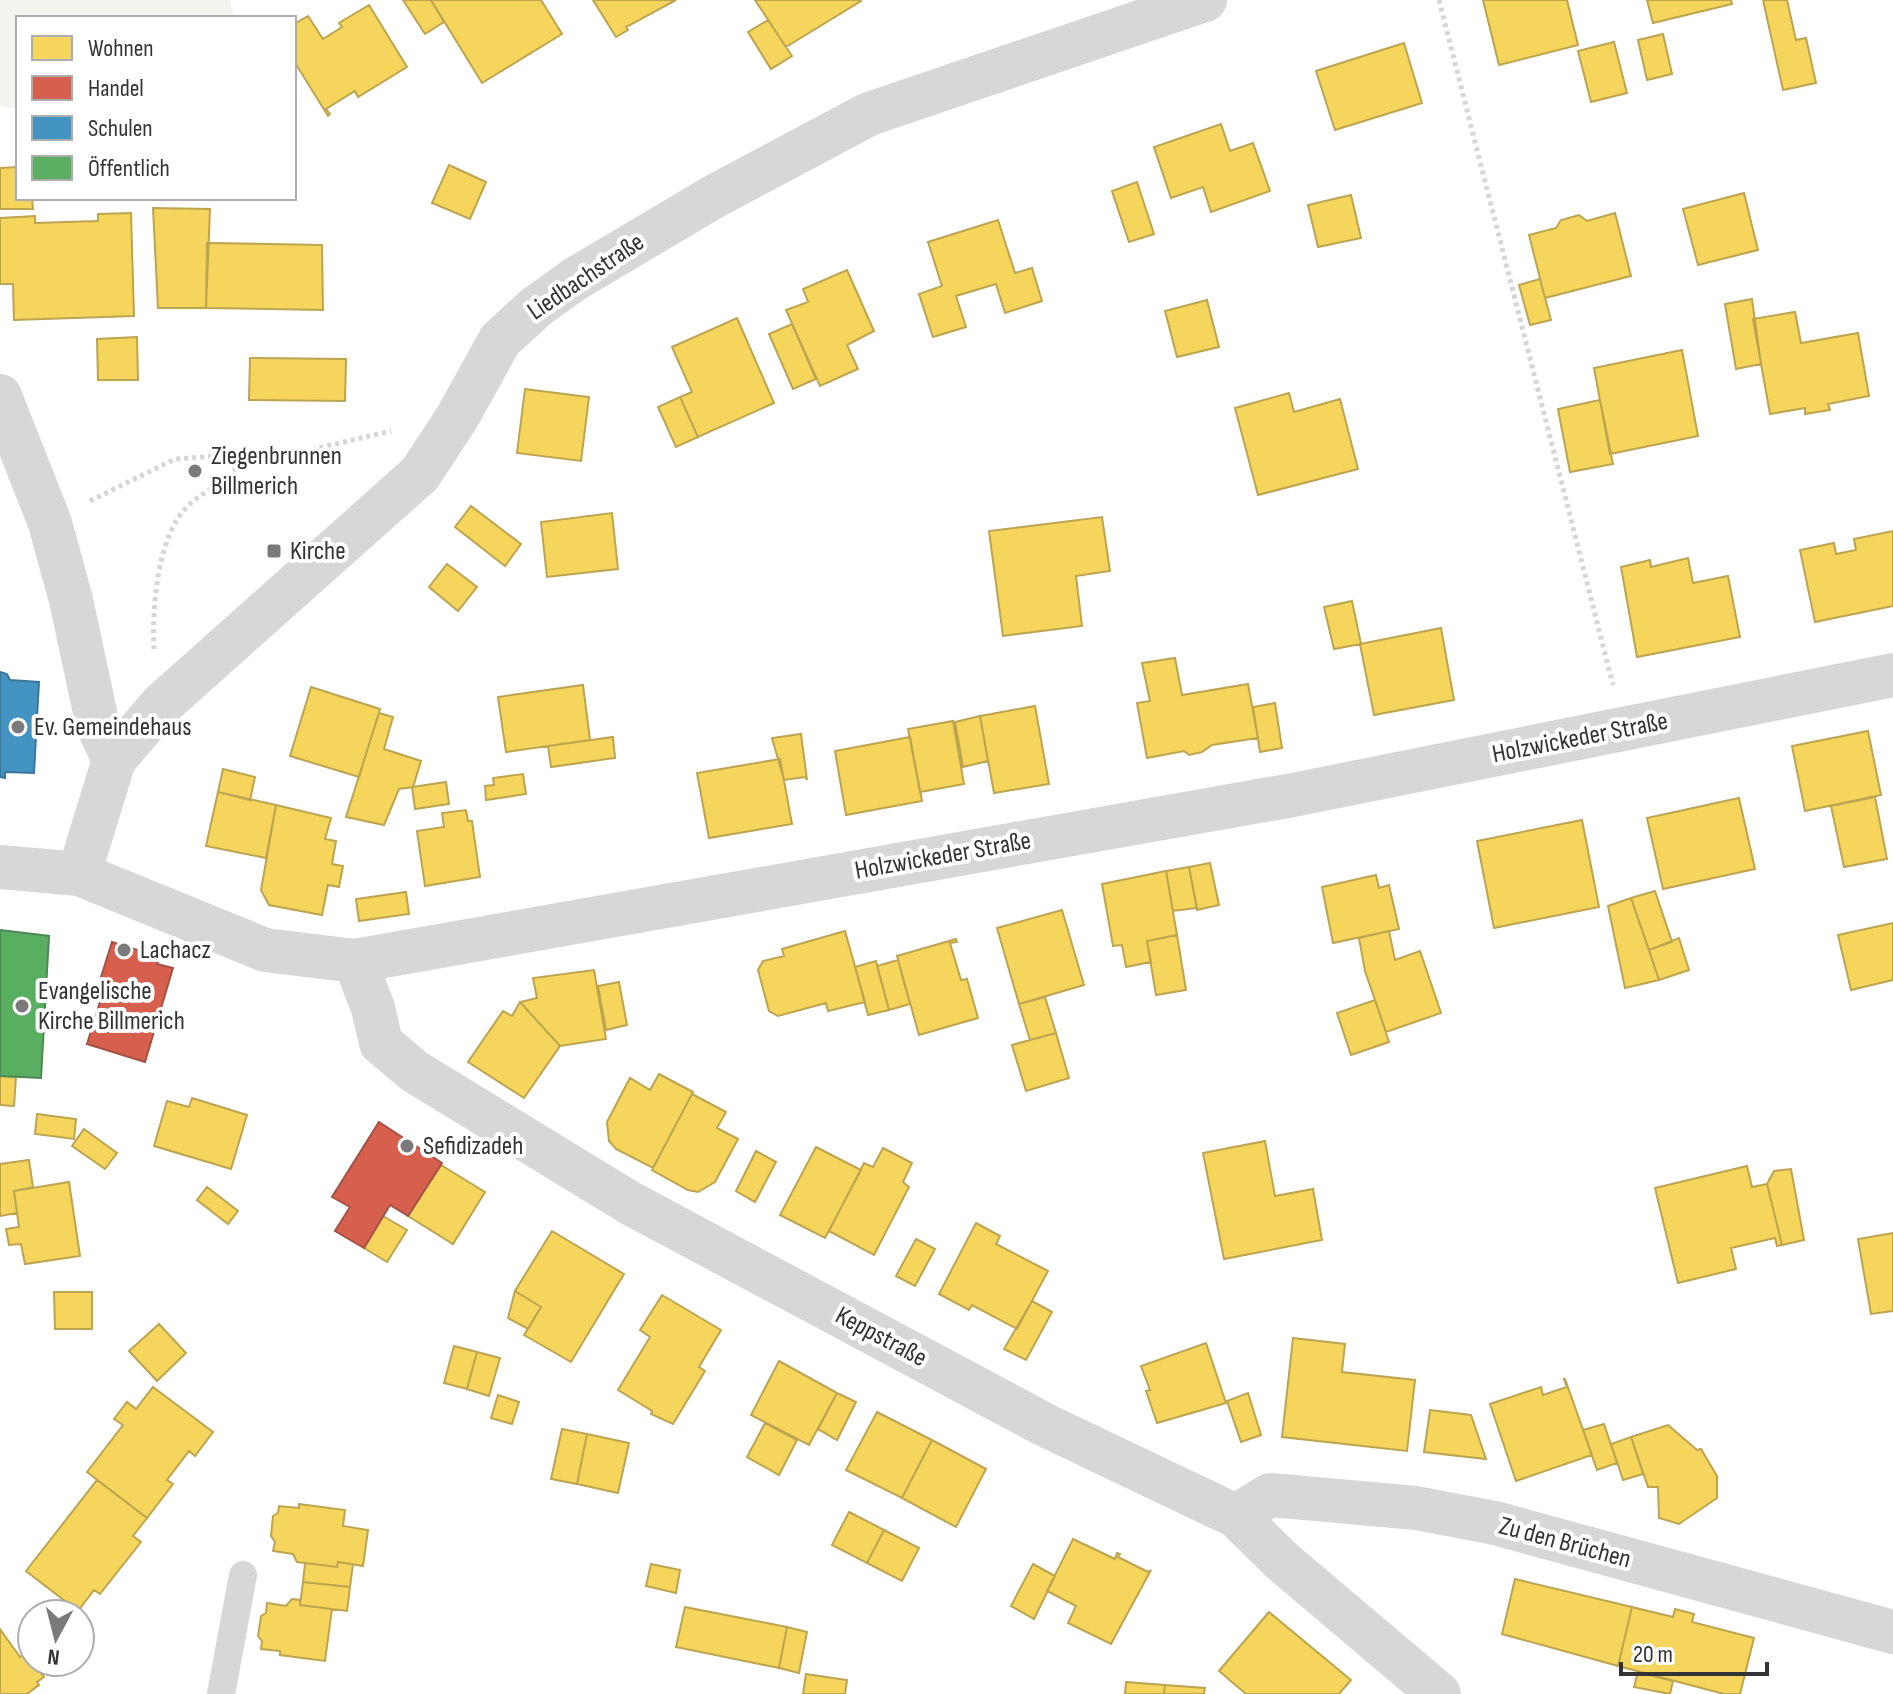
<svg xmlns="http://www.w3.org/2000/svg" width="1893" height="1694" font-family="'Sofia Sans Condensed',sans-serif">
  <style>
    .green { fill: #f1f5ed }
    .homes { fill: #f6d55c; stroke: #bca450; stroke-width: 2 }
    .shops { fill: #d6604d; stroke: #a55245; stroke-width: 2 }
    .schools { fill: #4393c3; stroke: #3e7698; stroke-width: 2 }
    .public { fill: #5aae61; stroke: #4e8953; stroke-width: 2 }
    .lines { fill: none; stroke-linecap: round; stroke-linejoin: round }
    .path { stroke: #d6d6d6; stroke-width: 5; stroke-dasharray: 4 4; stroke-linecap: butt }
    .lane { stroke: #d7d7d7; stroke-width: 28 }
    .street { stroke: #d7d7d7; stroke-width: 44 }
    .poi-dot { fill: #7a7a7a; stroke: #fff; stroke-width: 3 }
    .labels { text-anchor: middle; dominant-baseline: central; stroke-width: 8; stroke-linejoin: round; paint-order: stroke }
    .street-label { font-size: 26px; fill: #333; stroke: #fff }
    .poi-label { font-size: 26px; fill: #333; stroke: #fff; text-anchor: start }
  </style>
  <rect width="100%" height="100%" fill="#fff"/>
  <path class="green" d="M0,0H230L234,18H18V108L0,106Z"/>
  <path class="homes" d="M403,0H431L444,22L425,34Z
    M431,0H541L562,34L482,83Z
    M593,0H676L626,27L628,30L616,37Z
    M755,0H860L861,1L786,47Z
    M1483,0H1567L1578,45L1499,65Z
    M1647,0H1731L1732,4L1653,23Z
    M1763,0H1787L1796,40L1806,38L1816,83L1783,90Z
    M369,5L407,67L358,97L355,91L326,109L330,114L328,116L294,61V24L308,16L323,39L342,27L339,23Z
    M768,20L792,56L771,69L748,32Z
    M1663,34L1672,74L1647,80L1638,40Z
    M1614,42L1627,93L1591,102L1578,51Z
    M1404,43L1422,103L1335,130L1316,71Z
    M1221,124L1230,151L1253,143L1270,191L1211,212L1203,187L1171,198L1154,147Z
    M449,165L486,182L470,219L432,203Z
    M18,167V198H32L33,209H0V168Z
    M1137,182L1154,234L1129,242L1112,191Z
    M1744,193L1758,250L1698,265L1683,209Z
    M1351,195L1361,238L1318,247L1308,205Z
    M153,208L210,209L206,308H158Z
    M131,213L134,316L14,320L13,284H0V218L35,216V223L98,221V214Z
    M1615,213L1631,276L1545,298L1529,235L1556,228L1561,220L1579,215L1587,221Z
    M998,220L1015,273L1032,268L1042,301L1005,313L996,284L956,296L966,327L933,337L919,294L942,286L928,242Z
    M207,243L322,245L323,310L206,308Z
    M847,270L874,331L847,345L858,369L820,386L786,310L808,302L803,289Z
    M1540,279L1551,320L1530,325L1519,285Z
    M1752,299L1761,364L1736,369L1725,304Z
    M1207,300L1219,347L1177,357L1165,311Z
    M1795,312L1801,343L1858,333L1869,396L1828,404L1830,410L1805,414V408L1770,414L1753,319Z
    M737,318L774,403L698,437L680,397L692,392L672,347Z
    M792,324L816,379L793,389L769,334Z
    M137,337L138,380H98L97,339Z
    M1682,350L1698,436L1610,454L1594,368Z
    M250,358L346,359L345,401L249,400Z
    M525,389L589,397L581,461L517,453Z
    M1289,393L1294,412L1340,399L1358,469L1258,495L1235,408Z
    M680,397L698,437L676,447L658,407Z
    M1600,400L1613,464L1570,472L1558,409Z
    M471,506L521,544L505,566L455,527Z
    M612,513L618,569L547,577L541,522Z
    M1102,517L1110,571L1076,576L1082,626L1003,636L989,531Z
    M1893,531V606L1815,622L1800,550L1834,543L1836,554L1856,550L1854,539Z
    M1688,558L1693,583L1728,576L1740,637L1637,657L1621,567L1650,560L1651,567Z
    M447,564L477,587L458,611L429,587Z
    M1352,601L1361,644L1334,649L1324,607Z
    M1441,628L1454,700L1374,715L1360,644Z
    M1175,658L1182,695L1248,684L1258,738L1212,745L1202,752L1189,755L1184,751L1147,758L1137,703L1150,701L1142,663Z
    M583,685L590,740L506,752L498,697Z
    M311,687L380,709L359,777L290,756Z
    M1275,703L1282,748L1260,752L1253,707Z
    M1035,706L1049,784L994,793L980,716Z
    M379,713L393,717L384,749L421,761L413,787L399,789L384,825L346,817Z
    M980,716L988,761L963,767L955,722Z
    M953,721L964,784L920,792L908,729Z
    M1868,731L1881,795L1805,811L1792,746Z
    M801,734L807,780L805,777L784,780L772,738Z
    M613,737L615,758L551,767L548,746Z
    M910,737L922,801L846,815L835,751Z
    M780,759L792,824L709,838L697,773Z
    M223,769L255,777L250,800L218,792Z
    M523,774L526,794L486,800L485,786L494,785L493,778Z
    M446,782L449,804L415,809L412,787Z
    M218,792L276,805L266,858L206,846Z
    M1875,797L1887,859L1844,867L1831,806Z
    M1739,798L1755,869L1663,889L1647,818Z
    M276,805L331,818L325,839L336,841L332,864L343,866L339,887L328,885L322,915L269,905L261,890Z
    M466,810L468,821H472L480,877L425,886L417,831L444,827L442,813Z
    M1582,820L1599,907L1494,928L1477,841Z
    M1210,863L1219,905L1197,910L1189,867Z
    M1189,867L1197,908L1173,911L1166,871Z
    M1166,871L1177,935L1147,941L1151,962L1126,967L1122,945L1113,946L1102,884Z
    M1376,875L1379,888L1389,885L1399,929L1333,943L1322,887Z
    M1655,891L1672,942L1649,950L1631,898Z
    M406,892L409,914L359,921L356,899Z
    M1631,898L1659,980L1625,988L1608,906Z
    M1062,910L1084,985L1019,1004L997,928Z
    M1893,923V980L1851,990L1838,935Z
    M845,931L865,1002L828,1011L826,1003L778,1016L769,1011L758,970L763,961L784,956L782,949Z
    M1389,931L1395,960L1420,951L1441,1013L1386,1032L1365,971L1359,938Z
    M1177,935L1186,990L1156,995L1147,941Z
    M1679,938L1689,970L1659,980L1649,950Z
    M956,939L957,942L950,943L961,980L967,979L978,1018L919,1035L897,956Z
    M898,960L910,1004L889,1010L877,966Z
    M876,961L889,1010L868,1015L855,967Z
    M594,970L606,1039L560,1046L520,1002L537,998L533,978Z
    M619,982L627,1025L606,1030L598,986Z
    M1045,997L1056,1033L1030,1040L1019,1004Z
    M1375,1000L1389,1042L1351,1055L1337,1013Z
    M520,1002L560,1046L524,1098L468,1062L503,1011L512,1016Z
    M1056,1033L1069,1078L1026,1091L1012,1045Z
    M659,1074L693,1092L653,1168L616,1149L609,1141L607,1122L630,1078L650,1090Z
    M0,1076L16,1077L14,1106L0,1105Z
    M692,1094L726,1112L717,1128L738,1139L715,1182L698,1192L688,1190L652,1170Z
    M192,1098L247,1115L231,1169L154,1146L167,1101L189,1107Z
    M37,1114L76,1119L74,1139L35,1134Z
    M84,1129L117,1153L105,1169L72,1146Z
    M1265,1141L1275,1196L1313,1189L1322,1240L1224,1259L1203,1153Z
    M816,1147L861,1170L825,1238L780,1215Z
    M883,1148L912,1163L903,1182L909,1187L874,1255L829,1231L864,1163L873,1167Z
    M756,1151L776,1162L755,1202L736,1191Z
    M29,1160L33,1187L14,1191L17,1213L0,1216V1164Z
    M441,1165L485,1192L453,1244L408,1216Z
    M1747,1166L1752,1187L1767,1184L1782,1245L1777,1246L1775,1238L1731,1248L1736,1269L1678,1283L1655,1188Z
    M1791,1169L1804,1240L1782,1245L1767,1184L1774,1171Z
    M69,1182L80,1256L25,1264L21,1244L9,1245L6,1229L19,1227L14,1191Z
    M207,1187L238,1211L228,1224L197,1200Z
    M383,1216L407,1230L387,1262L364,1248Z
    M976,1223L1000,1236L996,1244L1048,1271L1017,1329L972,1305L969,1310L939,1294Z
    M552,1231L624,1274L571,1362L524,1335L541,1307L515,1291Z
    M1893,1233V1311L1871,1314L1858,1239Z
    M916,1239L935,1249L915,1286L896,1276Z
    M515,1291L541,1307L528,1329L508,1318Z
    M54,1292H92V1329H55Z
    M662,1295L721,1330L699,1367L705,1371L673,1424L651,1414L652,1411L618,1390L650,1337L640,1330Z
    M1032,1301L1052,1312L1026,1360L1004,1349Z
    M159,1324L186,1353L157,1381L129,1351Z
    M1293,1338L1345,1344L1342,1372L1415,1380L1407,1451L1282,1437Z
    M1206,1343L1226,1403L1157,1423L1146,1391L1150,1390L1141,1366Z
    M454,1346L477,1352L467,1389L444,1383Z
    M477,1352L500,1358L489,1396L467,1389Z
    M779,1361L837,1393L809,1445L751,1415Z
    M1564,1379H1565L1592,1455L1516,1481L1490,1404L1541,1387L1543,1395L1567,1387Z
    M153,1387L213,1432L195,1456L189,1451L167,1480L173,1484L147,1518L87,1472L123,1425L114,1419L127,1402L136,1409Z
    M837,1393L856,1402L837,1440L818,1429Z
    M1248,1393L1261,1435L1241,1442L1227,1401Z
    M498,1395L519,1402L512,1424L491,1418Z
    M1430,1410L1471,1415L1486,1459L1424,1452Z
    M877,1412L932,1440L902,1498L846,1470Z
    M765,1423L797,1440L779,1475L747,1457Z
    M1604,1424L1617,1463L1597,1470L1583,1430Z
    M1668,1425L1697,1450L1701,1449L1717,1476V1498L1679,1524L1659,1518L1658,1487H1648L1631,1437Z
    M562,1429L587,1434L577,1484L551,1479Z
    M587,1434L629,1443L618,1493L577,1484Z
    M1631,1437L1643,1474L1623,1480L1611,1444Z
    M932,1440L986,1469L956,1527L902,1498Z
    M97,1480L147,1518L133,1536L141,1542L100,1594L94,1590L78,1611L26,1571Z
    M299,1504L345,1510L343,1526L368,1530L363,1566L338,1562L337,1567L297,1562L293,1554L273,1551L275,1542L271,1536L273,1516L278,1513L279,1506L299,1508Z
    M849,1512L884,1530L867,1563L832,1545Z
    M884,1530L919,1548L902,1581L867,1563Z
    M1073,1539L1115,1559L1117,1553L1120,1554L1118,1557L1148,1572L1151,1570L1111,1644L1068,1623L1076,1606L1047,1591Z
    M338,1562L353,1564L350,1587L303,1582L305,1563L337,1567Z
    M651,1564L680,1570L676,1593L646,1586Z
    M1033,1564L1055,1576L1034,1619L1011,1606Z
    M1515,1579L1632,1607L1618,1666L1502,1634Z
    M303,1582L350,1587L347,1611L300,1605Z
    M292,1599L300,1600V1605L332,1609L325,1661L280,1655V1651L261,1649L262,1641L258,1636L261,1616L266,1613L267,1603L286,1606Z
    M685,1607L787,1627L779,1668L676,1647Z
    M1632,1607L1673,1617L1675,1609L1694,1614L1692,1622L1754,1638L1740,1694H1724L1618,1666Z
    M1269,1612L1351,1680L1339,1694H1246L1219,1671Z
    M787,1627L807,1632L799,1673L779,1668Z
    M0,1629L20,1657L26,1653L44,1677L37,1682L39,1685L27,1694H0Z
    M1638,1672L1673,1681L1670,1694L1634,1687Z
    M806,1674L847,1680L845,1694H803Z
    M1126,1682L1165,1685L1164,1694H1125Z
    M1165,1685L1205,1688L1204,1694H1164Z"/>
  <path class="shops" d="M112,942L160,957L157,964L173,968L145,1062L87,1044L107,979L101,977Z
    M379,1122L442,1163L408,1216L390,1205L364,1248L335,1231L350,1207L332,1197Z"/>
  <path class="schools" d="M0,672L7,674L10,680L39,682L34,773L5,772V778L0,777Z"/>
  <path class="public" d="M0,930L49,936L41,1078L0,1076Z"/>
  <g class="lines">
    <path class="path" d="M1439,0L1613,685
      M90,501L175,459L310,450L391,431
      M154,649C152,608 157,534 189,505C198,496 210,490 220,483C231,474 242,463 253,453"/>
    <path class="lane" d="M221,1694L243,1575"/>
    <path class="street" d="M0,396L50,523L71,600L98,726L114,760
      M0,867L79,874L265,950L355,961L1293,795L1893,675
      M79,874L114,760L161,705L420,474L458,416L500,340L536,307L575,279L715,196L869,114L1205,0
      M355,961L373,1008L381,1043L414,1071L630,1203L1045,1425L1236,1516L1282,1561L1439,1694
      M1236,1516L1270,1495L1416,1508L1495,1523L1893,1632"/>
  </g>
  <g class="poi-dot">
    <circle cx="195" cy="471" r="8"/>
    <rect x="266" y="543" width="16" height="16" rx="4"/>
    <circle cx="18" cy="727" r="8"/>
    <circle cx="124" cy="950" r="8"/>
    <circle cx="22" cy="1006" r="8"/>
    <circle cx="407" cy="1146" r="8"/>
  </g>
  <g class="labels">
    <g class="street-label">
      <text transform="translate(586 277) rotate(-34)">Liedbachstraße</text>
      <text transform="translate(1580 738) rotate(-11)">Holzwickeder Straße</text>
      <text transform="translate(943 856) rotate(-10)">Holzwickeder Straße</text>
      <text transform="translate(881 1337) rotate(28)">Keppstraße</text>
      <text transform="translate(1565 1543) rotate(15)">Zu den Brüchen</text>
    </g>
    <g class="poi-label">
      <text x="211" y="456">Ziegenbrunnen<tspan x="211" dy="30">Billmerich</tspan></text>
      <text x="290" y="551">Kirche</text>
      <text x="34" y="727">Ev. Gemeindehaus</text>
      <text x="140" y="950">Lachacz</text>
      <text x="38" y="991">Evangelische<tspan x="38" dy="30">Kirche Billmerich</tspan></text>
      <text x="423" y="1146">Sefidizadeh</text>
    </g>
  </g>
  <rect x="16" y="16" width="280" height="184" fill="#ffffff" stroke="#adadad" stroke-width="2"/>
  <rect x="32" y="36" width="40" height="24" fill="#f6d55c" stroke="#adadad" stroke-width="2"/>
  <text x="88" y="56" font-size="24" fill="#333333">Wohnen</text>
  <rect x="32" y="76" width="40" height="24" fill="#d6604d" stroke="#adadad" stroke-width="2"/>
  <text x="88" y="96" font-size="24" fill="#333333">Handel</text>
  <rect x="32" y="116" width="40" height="24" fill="#4393c3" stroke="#adadad" stroke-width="2"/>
  <text x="88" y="136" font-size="24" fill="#333333">Schulen</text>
  <rect x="32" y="156" width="40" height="24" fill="#5aae61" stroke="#adadad" stroke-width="2"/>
  <text x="88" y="176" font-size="24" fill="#333333">Öffentlich</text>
  <g transform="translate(56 1638) rotate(187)"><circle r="38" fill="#ffffff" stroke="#adadad" stroke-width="2"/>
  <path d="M0-6L14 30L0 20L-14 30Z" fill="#7a7a7a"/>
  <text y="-12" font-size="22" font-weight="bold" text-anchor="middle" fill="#333333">N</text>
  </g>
  <path d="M1621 1662v12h146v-12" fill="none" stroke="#333333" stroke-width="4"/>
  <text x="1633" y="1662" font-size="24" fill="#333333" stroke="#ffffff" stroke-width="6" paint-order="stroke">20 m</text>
</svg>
